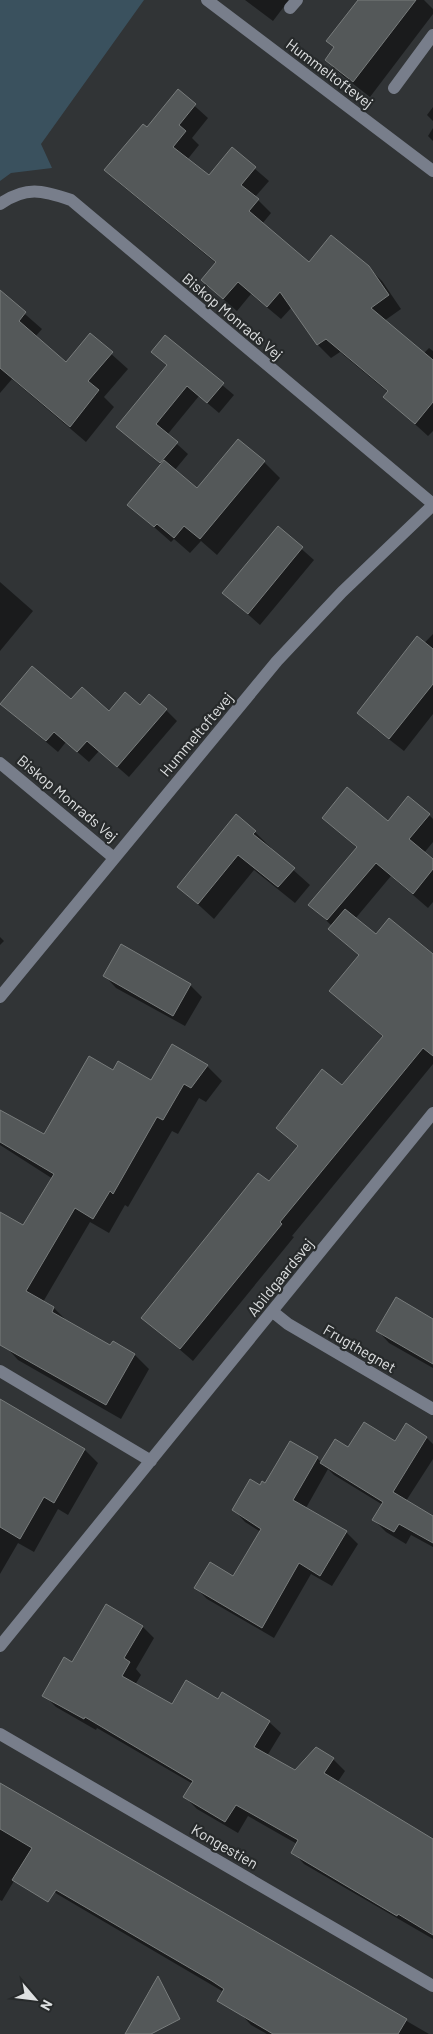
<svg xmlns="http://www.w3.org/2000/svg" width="433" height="2034" font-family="Barlow,sans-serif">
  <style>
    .green { fill: #3a515e }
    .shadow { fill: #0007 }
    .building { fill: #545859; stroke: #787c7c }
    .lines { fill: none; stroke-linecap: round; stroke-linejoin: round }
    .minor { stroke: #787e8b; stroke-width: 12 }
    .labels { text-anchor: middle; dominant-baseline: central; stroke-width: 4.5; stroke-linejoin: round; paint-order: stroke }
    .street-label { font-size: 15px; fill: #dfe1e2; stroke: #272a2b }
  </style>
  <rect width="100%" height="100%" fill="#313436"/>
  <path class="green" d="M0,0H144L41,144L52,168L11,173L0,181Z"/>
  <path class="shadow" d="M245,0H289L273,21Z
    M359,0H424L433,9V14L370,97L343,76L326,60L335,48Z
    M178,91L208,118L192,138L199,145L187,160L209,176L232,149L269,181L255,197L271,213L262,224L309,264L368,267L382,281L401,309L384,321L423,354L429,348L433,351V431L428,436L385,397L389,393L340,352L331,358L318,345L292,307L281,319L251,294L237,311L216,293L217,264L119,183L106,170L147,129Z
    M433,107V121L427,115Z
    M433,128V141L428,136Z
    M1,293L42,329L35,337L66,363L90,335L128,369L104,397L114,407L86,442L12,379L0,393V295Z
    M165,337L234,395L219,413L199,396L167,435L188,454L174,471L197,490L264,462L280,478L217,555L201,541L190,553L174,539L171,542L129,505L161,465L118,427L168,366L152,352Z
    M278,528L314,560L260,625L224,593Z
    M0,582L33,611L0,651Z
    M433,634V714L404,751L372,726L358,712Z
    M71,701L109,713L140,706L166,710L177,721L129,777L99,751L89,762L66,742L58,752L1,704Z
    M429,815L433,819V842L424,853L433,861V902L428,908L391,876L355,919L376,936L433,972V1064L292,1236L294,1237L193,1361L143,1318L269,1183L298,1147L277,1128L342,1087L383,1037L330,991L360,956L329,929L332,926L310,905L357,848L324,818L388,823Z
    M255,832L271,848L270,849L310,885L295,903L254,870L214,919L179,887Z
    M0,937L4,941L0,945Z
    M105,976L190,985L202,997L185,1026L116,988Z
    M172,1046L207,1066L222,1081L206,1102L199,1098L178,1134L172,1131L128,1207L125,1205L109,1233L90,1222L43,1302L54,1308L68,1322L111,1347L114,1342L135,1355L149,1369L121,1419L18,1360L8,1349L0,1345V1213L24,1227L53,1179L0,1145V1111L44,1136L113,1071L151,1082Z
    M433,1320V1368L389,1343L378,1331Z
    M0,1400L85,1450L98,1463L68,1515L58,1509L34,1552L18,1543L0,1574Z
    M427,1438L433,1444V1459L406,1501L433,1517V1547L411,1535L406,1544L386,1532L374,1520L383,1505L334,1475L328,1469L306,1508L346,1532L358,1544L332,1586L311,1574L274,1638L207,1599L196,1588L233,1577L261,1532L245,1522L234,1510L260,1487L317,1458L322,1463L348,1449Z
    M142,1626L154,1638L136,1669L141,1675L135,1685L172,1706L219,1701L269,1722L281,1733L267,1756L295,1772L333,1759L345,1771L337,1783L433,1840V1939L304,1864L293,1852L297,1844L248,1816L238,1833L197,1809L185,1797L193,1784L97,1728L96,1730L56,1707L44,1695L73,1664Z
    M0,1785L51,1819L2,1901L0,1900Z
    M45,1882L274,1944L429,2034H267L251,2025L240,2013V1963L222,1991L57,1894Z"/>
  <path class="building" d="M358,0H416L353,82L325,60L334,47L326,41Z
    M178,89L196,104L179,125L186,131L173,147L209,175L232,147L256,167L241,185L259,199L249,211L309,262L331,235L369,266L389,295L371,308L433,360V402L415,424L383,397L388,391L326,339L317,345L280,292L267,307L238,282L223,299L201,280L216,262L104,170L143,124L147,127Z
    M0,290L26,312L19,321L66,362L90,333L113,352L88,381L99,390L70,427L0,368Z
    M165,335L224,383L207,403L187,386L156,424L178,442L160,463L116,427L167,365L151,352Z
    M238,439L265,461L200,539L184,526L174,538L157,524L154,527L127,505L164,460L197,488Z
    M278,526L303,547L248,614L222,593Z
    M417,636L433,649V684L389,739L357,713Z
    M32,666L71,699L82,687L109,711L125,692L140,705L149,694L167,709L117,767L87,741L77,752L54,732L46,741L0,704Z
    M347,787L388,821L408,796L430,814L409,839L433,859V869L413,894L376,863L327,920L308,905L357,847L322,818Z
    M236,814L256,831L253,834L295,868L278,887L238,855L198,904L177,887Z
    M345,909L376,934L389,918L433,954V1056L423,1048L280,1222L282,1224L180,1349L141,1318L258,1173L269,1181L298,1146L276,1128L322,1069L342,1085L383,1036L329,991L359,955L328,929Z
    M121,944L191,984L173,1016L103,976Z
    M172,1044L208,1065L191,1088L184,1084L163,1120L157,1117L113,1194L110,1191L93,1219L75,1208L26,1291L54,1307L52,1312L110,1345L113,1341L135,1354L106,1405L0,1345V1212L23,1225L54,1174L0,1142V1110L44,1134L89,1056L113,1070L118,1061L151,1080Z
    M396,1297L433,1319V1364L376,1331Z
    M0,1399L85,1449L54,1503L44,1497L20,1539L0,1527Z
    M364,1422L395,1441L406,1423L427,1437L393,1492L433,1516V1543L399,1524L394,1532L372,1520L383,1502L320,1463L335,1439L348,1447Z
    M290,1441L318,1457L293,1500L347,1531L320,1576L299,1563L262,1628L194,1588L210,1562L233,1576L261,1529L232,1510L250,1479L260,1485L262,1481L265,1483Z
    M106,1604L143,1626L124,1658L130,1662L122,1676L172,1704L186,1680L218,1699L222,1692L270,1721L254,1747L295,1770L316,1747L334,1758L324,1773L433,1839V1935L398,1914L397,1916L291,1853L298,1840L236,1805L225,1822L183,1797L193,1781L85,1717L84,1719L42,1696L64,1657L72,1662Z
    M0,1783L407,2019L398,2034H273L217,2001L224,1989L212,1981L56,1890L48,1902L12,1880L32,1848L0,1829Z
    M158,1976L180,2019L151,2034H125Z"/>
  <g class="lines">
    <path class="minor" d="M207,0L433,171
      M290,8L297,0
      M394,88L433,35
      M0,204C26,186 42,190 71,200L433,504
      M0,763L114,858
      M0,997L277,661L342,592L433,505
      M273,1312L288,1324L433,1409
      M0,1371L151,1461
      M0,1646L433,1113
      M0,1734L433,1986"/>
  </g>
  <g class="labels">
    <g class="street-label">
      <text transform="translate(330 73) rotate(37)">Hummeltoftevej</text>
      <text transform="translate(233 316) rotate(40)">Biskop Monrads Vej</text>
      <text transform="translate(196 734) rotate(-50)">Hummeltoftevej</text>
      <text transform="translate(68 798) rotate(40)">Biskop Monrads Vej</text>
      <text transform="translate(280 1277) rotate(-51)">Abildgaardsvej</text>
      <text transform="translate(360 1348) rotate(30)">Frugthegnet</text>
      <text transform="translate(225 1846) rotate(30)">Kongestien</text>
    </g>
  </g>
  <g transform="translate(35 1999) rotate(118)" stroke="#272a2b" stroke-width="4" paint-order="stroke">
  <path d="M0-4L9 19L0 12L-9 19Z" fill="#dfe1e2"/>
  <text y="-8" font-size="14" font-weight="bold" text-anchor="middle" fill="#dfe1e2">N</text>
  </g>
</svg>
